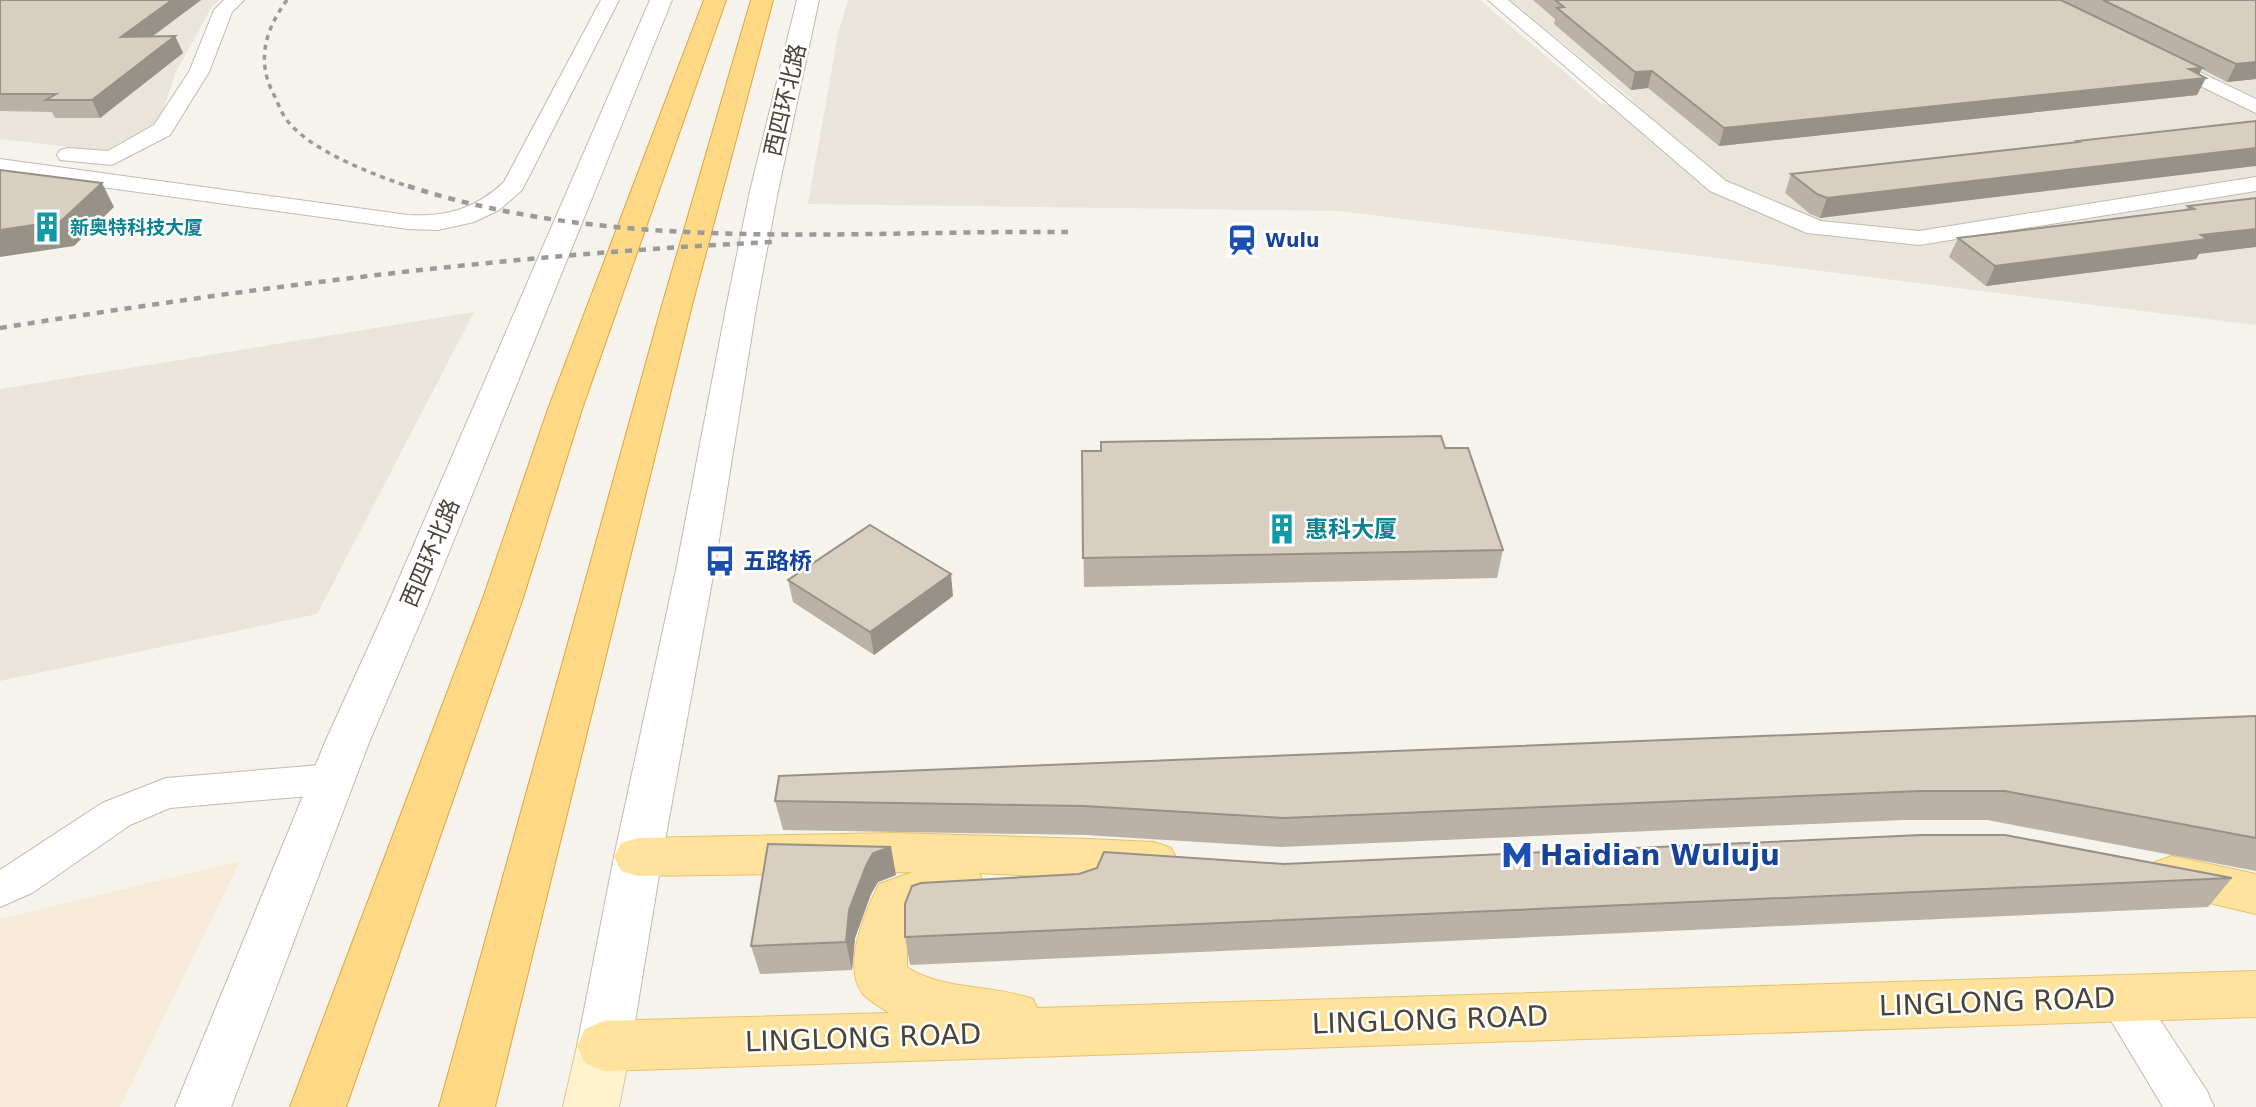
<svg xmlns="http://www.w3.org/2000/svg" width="2256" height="1107" font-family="'DejaVu Sans','Noto Sans SC',sans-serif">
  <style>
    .residential { fill: #eae5da }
    .commercial { fill: #f7ead8 }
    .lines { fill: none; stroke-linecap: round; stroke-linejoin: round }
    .minor-casing { stroke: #c2bbae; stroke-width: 2 }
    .tertiary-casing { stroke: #c2bbae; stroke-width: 2 }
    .secondary-casing { stroke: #d6c79b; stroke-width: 2 }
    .primary-casing { stroke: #e6c16a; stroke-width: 2 }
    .trunk-casing { stroke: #e0a43c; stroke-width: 2 }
    .minor { fill: #fff; fill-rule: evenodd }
    .tertiary { fill: #fff; fill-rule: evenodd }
    .secondary { fill: #fff3cd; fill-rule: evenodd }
    .primary { fill: #ffe39c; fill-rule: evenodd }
    .trunk { fill: #ffd985; fill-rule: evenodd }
    .rail-far1 { stroke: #9a9a9a; stroke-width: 3.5; stroke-dasharray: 5 5; stroke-linecap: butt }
    .rail { stroke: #9a9a9a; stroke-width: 4.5; stroke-dasharray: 7 7; stroke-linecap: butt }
    .wall { fill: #bab2a6 }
    .shaded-wall { fill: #979187 }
    .building { fill: #d8cfc1; stroke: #979187; stroke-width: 2 }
    .labels { text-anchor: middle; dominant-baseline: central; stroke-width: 5; stroke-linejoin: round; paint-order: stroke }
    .far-culture-label { font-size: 19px; font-weight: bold; fill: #0d838f; stroke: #fff; text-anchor: start }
    .far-transit-label { font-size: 19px; font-weight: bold; fill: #164399; stroke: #fff; text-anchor: start }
    .street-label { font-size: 23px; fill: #4b4439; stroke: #fff }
    .culture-label { font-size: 23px; font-weight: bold; fill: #0d838f; stroke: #fff; text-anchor: start }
    .transit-label { font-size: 23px; font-weight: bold; fill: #164399; stroke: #fff; text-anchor: start }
    .near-transit-label { font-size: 28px; font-weight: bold; fill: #164399; stroke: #fff; text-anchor: start }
    .near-street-label { font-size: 28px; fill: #4b4439; stroke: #fff }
  </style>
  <rect width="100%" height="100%" fill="#f6f3ec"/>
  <path class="residential" d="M0,0H220L212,6L175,74L162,114L150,128L112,152L0,139Z
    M848,0H1480L1602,104L1634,101L1509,0H2256V325L1339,211L808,204L838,34Z
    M474,312L317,614L0,681V389Z"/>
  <path class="commercial" d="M240,861L120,1107H0V919Z"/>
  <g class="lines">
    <g class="minor-casing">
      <path id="minor" d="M224,0H244L232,12L209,72L170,135L112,165L60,160L57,155L60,150L68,148L108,151L154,125L189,72L214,10Z
        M601,0H619L522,190L499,210L474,222L438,230L408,229L0,173V159L408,215C447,217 475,209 504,182Z
        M1488,0H1508L1726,181L1821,221L1919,231L2256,177V191L1919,245L1807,233L1710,191Z
        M2164,55L2256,99V113L2157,65L2154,61L2157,57Z
        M333,764L347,768L353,779L347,790L333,794L170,808L130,825L32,893L0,907V870L102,803L166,778Z
        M2121,979L2137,985L2207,1091L2214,1107H2163L2098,999L2105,985Z"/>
    </g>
    <g class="tertiary-casing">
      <path id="tertiary" d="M650,0H672L428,604L370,740L231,1107H175L326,740L388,604Z
        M797,0H819L778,191L756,308L715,565L662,857L631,1046L623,1063L604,1071L585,1063L577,1046L614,857L677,565L726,308L750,191Z"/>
    </g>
    <g class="secondary-casing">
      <path id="secondary" d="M604,1021L623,1029L631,1046L619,1107H563L577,1046L585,1029Z"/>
    </g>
    <g class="primary-casing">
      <path id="primary" d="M896,833L1089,839L1154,842L1171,848L1178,862L1171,876L1154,882L979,873L985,887L978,901C957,909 935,905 915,913L907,932V967C943,991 992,984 1033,999L1037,1008L2256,971V1017L604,1071L585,1063L577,1046L585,1029L604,1021L889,1013C881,1007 869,1001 863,994C841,966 866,911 879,884L913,872L638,876L621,871L614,857L621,843L638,838Z
        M2172,856L2256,874V914L2155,890L2148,876L2155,862Z"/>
    </g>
    <g class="trunk-casing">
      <path id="trunk" d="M704,0H726L582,409L523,598L346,1107H290L483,598L548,409Z
        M751,0H773L691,309L495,1107H439L661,309Z"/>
    </g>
    <use href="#minor" class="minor"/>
    <use href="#tertiary" class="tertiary"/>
    <use href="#secondary" class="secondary"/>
    <use href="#primary" class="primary"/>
    <use href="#trunk" class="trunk"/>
    <path class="rail-far1" d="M287,0C265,30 256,61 274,95C278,103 281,112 286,119C309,151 377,176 413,188"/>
    <path class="rail" d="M408,186C616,254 852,230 1068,232
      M0,328C256,287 512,254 772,242"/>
  </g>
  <path class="wall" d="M0,0H201L152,36H175L183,53L100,118H55L52,112L0,111Z
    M1533,0H2061L2108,23L2063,0H2256V79L2227,82L2202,69L2199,74L2197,95L1719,146L1648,88L1631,90L1554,24L1555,19Z
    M2256,121L1820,218L1810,214L1785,193L1791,174L2076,143L2077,141Z
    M2256,198L2199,254L2196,259L1986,286L1949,257L1958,238L2185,211L2188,206Z
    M1445,448L1503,550L1497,578L1084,587L1082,451Z
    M788,580L953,596L874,655L793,602Z
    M2256,716V871L1987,820H1904L1281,847L1085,835L783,830L775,801Z
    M768,844L896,875L878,882L871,894L855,938L852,970L760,974L751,946Z
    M1284,864L2232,878L2208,907L910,965L905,937Z"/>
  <path class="shaded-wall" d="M172,0H201L129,54L121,37Z
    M175,36L183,53L100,118L92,100Z
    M2256,62V79L2227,82L2236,64Z
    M2202,68L2197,79L2206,78L2197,95L1719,146L1724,128Z
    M1652,71L1648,88L1631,90L1635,72Z
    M2256,148V166L1820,218L1827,198Z
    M102,183L114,207L74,246L0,257V230Z
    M2256,229V247L2199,254L2196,259L1986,286L1995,266L2201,235Z
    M951,574L953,596L874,655L870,632Z
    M891,847L896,875L878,882L871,894L855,938L852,970L846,942L849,910L866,866L873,853Z"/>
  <path class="building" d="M0,0H172L121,37L175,36L92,100H46L56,94H0Z
    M1555,0H2061L2202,68L2189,69L2206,78L1724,128L1652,71L1635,72L1557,8L1564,7Z
    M2103,0H2256V62L2236,64Z
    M2256,121V148L1827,198L1817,194L1791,174L2079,142L2077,141Z
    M0,170L102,183L61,221L0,230Z
    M2256,198V229L2201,235L2207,239L1995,266L1958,238L2194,209L2188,206Z
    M1441,436L1445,448H1468L1503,550L1083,558L1082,451H1101V442Z
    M870,525L951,574L870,632L788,580Z
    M2256,716V838L2005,791H1920L1284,818L1084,806L775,801L779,776Z
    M1921,835H2005L2232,878L905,937V904L912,886L921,883L1079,874L1097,868L1104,852L1284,864Z
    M768,844L891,847L873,853L866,866L849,910L846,942L751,946Z"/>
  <defs>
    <g id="building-bare" transform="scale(2.415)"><path d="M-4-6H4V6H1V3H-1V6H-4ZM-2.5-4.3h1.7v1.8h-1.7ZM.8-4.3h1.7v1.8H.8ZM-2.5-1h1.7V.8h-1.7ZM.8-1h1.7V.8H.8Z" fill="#0f9aa8" stroke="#fff" stroke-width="2.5" paint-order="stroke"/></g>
    <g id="station-bare" transform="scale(2.415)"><path d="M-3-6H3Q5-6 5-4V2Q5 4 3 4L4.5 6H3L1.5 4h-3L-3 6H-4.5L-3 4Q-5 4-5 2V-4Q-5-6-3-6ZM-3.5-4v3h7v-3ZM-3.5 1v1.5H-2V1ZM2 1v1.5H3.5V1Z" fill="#1a4fb4" stroke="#fff" stroke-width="2.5" paint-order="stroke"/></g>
    <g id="bus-bare" transform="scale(2.415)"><path d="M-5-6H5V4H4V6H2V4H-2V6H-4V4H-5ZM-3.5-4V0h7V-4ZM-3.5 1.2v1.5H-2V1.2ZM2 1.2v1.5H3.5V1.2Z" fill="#1a4fb4" stroke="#fff" stroke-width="2.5" paint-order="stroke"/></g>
    <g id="metro-bare" transform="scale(2.415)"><path d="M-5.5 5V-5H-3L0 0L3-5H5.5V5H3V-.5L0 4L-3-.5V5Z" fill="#1a4fb4" stroke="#fff" stroke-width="2.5" paint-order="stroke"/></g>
  </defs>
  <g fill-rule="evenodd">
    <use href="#building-bare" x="47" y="227"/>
    <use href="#station-bare" x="1242" y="240"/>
    <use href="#building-bare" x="1282" y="529"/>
    <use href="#bus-bare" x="720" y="561"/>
    <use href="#metro-bare" x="1517" y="855"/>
  </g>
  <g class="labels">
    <g class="far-culture-label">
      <text x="70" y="227">新奥特科技大厦</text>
    </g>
    <g class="far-transit-label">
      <text x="1265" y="240">Wulu</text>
    </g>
    <g class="street-label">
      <text transform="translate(785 100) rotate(-77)">西四环北路</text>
      <text transform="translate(430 553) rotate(-67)">西四环北路</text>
    </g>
    <g class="culture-label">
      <text x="1305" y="529">惠科大厦</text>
    </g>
    <g class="transit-label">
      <text x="743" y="561">五路桥</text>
    </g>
    <g class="near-transit-label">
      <text x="1540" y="855">Haidian Wuluju</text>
    </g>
    <g class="near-street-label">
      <text transform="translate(1997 1002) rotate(-2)">LINGLONG ROAD</text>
      <text transform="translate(1430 1020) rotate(-2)">LINGLONG ROAD</text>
      <text transform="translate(863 1038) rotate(-2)">LINGLONG ROAD</text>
    </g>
  </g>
</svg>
